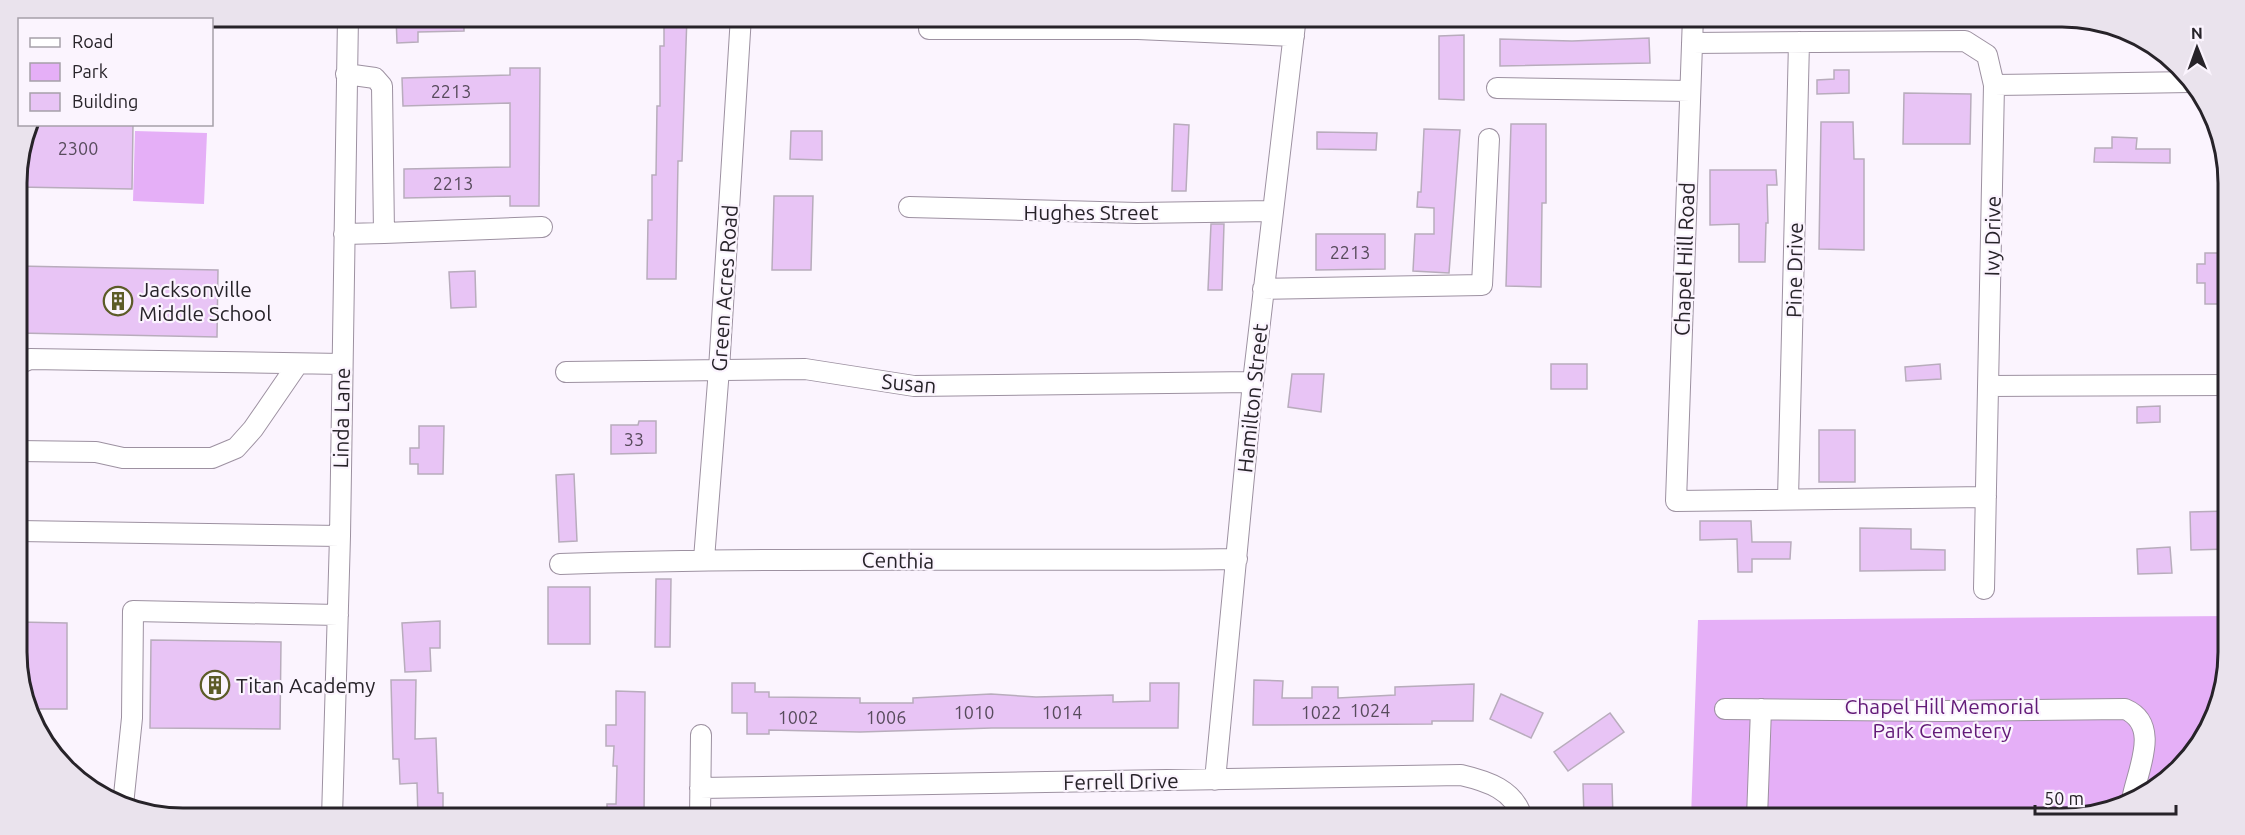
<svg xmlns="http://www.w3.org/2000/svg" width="2245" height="835" font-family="Ubuntu,sans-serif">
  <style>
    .green { fill: #e5aff7 }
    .building { fill: #e8c4f5; stroke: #b8acbc; stroke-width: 1.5 }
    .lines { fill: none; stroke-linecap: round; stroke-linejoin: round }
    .minor-casing { stroke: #9d91a1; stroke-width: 22 }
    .minor { stroke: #fff; stroke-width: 20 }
    .labels { text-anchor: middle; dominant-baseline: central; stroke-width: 4.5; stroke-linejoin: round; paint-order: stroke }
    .number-label { font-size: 18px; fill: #574b5c }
    .street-label { font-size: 21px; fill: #272329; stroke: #fbf4fe }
    .poi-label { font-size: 21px; fill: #272329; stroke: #fbf4fe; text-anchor: start }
    .park-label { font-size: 21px; fill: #621a77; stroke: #fbf4fe }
    .rim { fill: none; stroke: #272329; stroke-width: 3 }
  </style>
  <rect width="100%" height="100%" fill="#fbf4fe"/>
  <path class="green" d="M135,131L207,133L204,204L133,201Z
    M2228,616V652L2220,705L2164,784L2072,818H1691L1698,620Z"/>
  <path class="building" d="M396,16H464V31L418,32V42L397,43Z
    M664,16H687L682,161H678L676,279H647L648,220H652V175H656L657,106H660V46H664Z
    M1464,35V100L1439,99V36Z
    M1649,38L1650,63L1500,66V39L1572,41Z
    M510,68H540L539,206H510V196L404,198V169L510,167V103L403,106L402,78L510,75Z
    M1834,70H1849V93L1817,94V80L1834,79Z
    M1904,93L1971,94L1970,144H1903Z
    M1821,122H1853L1854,159H1864V250L1819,249Z
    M30,124L133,125L132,189L17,187V172Z
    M1174,124L1189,125L1186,191H1172Z
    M1511,124H1546V203H1542L1541,287L1506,286Z
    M1424,129L1460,130L1449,273L1413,271L1415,234H1434V208L1417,207L1418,192H1421Z
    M791,131H822V160L790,159Z
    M1317,132L1377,133L1376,150L1317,149Z
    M2112,137L2137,138L2136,149H2170V163L2094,162L2095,148H2112Z
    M1710,170H1776L1777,185H1767L1768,223H1766L1765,262H1739V224L1710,225Z
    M774,196H813L811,270H772Z
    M1211,224H1224L1222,290H1208Z
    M1316,234H1385V269L1316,270Z
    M2205,253H2227V304H2205V283H2197V264H2205Z
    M17,266L218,270L217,337L18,333Z
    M475,271L476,307L451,308L449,272Z
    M1551,364H1587V389H1551Z
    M1940,364L1941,379L1906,381L1905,367Z
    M1292,374H1324L1321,412L1288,407Z
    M2160,406V422L2137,423V407Z
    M639,421H656V453L611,454V425H638Z
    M419,426H444L443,474H418V464H410V448H419Z
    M1819,430H1855V482H1819Z
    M574,474L577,541L559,542L556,475Z
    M2228,511V549L2191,550L2190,512Z
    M1700,521H1751L1752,542H1791L1790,559H1752V572H1738L1737,539L1700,540Z
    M1860,528L1911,529V549L1945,550V570L1860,571Z
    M2170,547L2172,573L2138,574L2137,549Z
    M656,579H671L670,647H655Z
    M548,587H590V644H548Z
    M440,621V648H430L431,671L405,672L402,623Z
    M19,622L67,623V709H32L20,684Z
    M151,640L281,642L280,729L150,728Z
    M391,680H416L415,739L436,738L438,793H443V818H418L417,783L400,784L399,759H393Z
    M1254,680L1283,681L1282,698H1312V687H1338V698L1395,695V687L1474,684L1473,721H1432V724L1253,725Z
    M732,683H755V692H769V697L860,698V703H913V698L991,694L1036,697L1113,695V702L1150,701V683H1179L1178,728H992L860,732L769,730V734H747V713H732Z
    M616,691L645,692L644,818H607V804H616L617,766H613L614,746H606V725H616Z
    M1501,694L1543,713L1531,738L1490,719Z
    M1610,713L1624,732L1568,771L1554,752Z
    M1583,784H1612L1613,818H1584Z"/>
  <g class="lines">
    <g class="minor-casing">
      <path id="minor" d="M1693,16L1676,501L1986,497
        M929,29H1138L1294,36
        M1692,43L1965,41L1987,55L1994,85L1984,589
        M1994,85L2191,82
        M1497,88L1690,91
        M909,207L1137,213L1272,211
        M384,233L542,227
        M344,234L384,233L382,86L375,78L346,74
        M1263,289L1482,285L1489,139
        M18,364L30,359L342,364
        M566,372L805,369L914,386L1253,382
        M1989,386L2228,385
        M18,451L96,452L123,458H212L236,448L253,429L297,365
        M1788,499L1799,42
        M19,531L340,536
        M704,559L719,369L741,16
        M560,564C786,556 1011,562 1237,559
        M1725,709L1945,711L2125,709C2160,724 2139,767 2133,795
        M1215,780L1253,382L1296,16
        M700,788L1461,775C1487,781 1515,790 1522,818
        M123,805L132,718L133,611L338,615
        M332,818L340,536L348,16
        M700,818L701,735
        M1757,818L1761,709"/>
    </g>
    <use href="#minor" class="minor"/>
  </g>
  <defs>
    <g id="building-ring" transform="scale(1.5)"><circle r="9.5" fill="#fbf4fe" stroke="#5c5b27" stroke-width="1.5"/><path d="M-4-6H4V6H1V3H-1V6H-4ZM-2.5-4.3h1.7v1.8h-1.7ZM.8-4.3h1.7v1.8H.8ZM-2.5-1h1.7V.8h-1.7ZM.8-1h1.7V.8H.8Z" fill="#5c5b27"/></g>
  </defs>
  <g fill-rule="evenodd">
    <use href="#building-ring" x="118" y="301"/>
    <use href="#building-ring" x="215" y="685"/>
  </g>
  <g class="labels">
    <g class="number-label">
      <text x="451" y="91">2213</text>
      <text x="78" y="148">2300</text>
      <text x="453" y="183">2213</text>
      <text x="1350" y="252">2213</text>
      <text x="634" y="439">33</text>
      <text x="1370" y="710">1024</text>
      <text x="974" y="712">1010</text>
      <text x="1062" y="712">1014</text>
      <text x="1321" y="712">1022</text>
      <text x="798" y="717">1002</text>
      <text x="886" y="717">1006</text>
    </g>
    <g class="street-label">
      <text x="1091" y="212">Hughes Street</text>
      <text transform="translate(1992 236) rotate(-89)">Ivy Drive</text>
      <text transform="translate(1684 259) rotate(-88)">Chapel Hill Road</text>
      <text transform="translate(1794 270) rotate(-89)">Pine Drive</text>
      <text transform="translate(724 288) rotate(-86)">Green Acres Road</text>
      <text transform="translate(909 383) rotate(5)">Susan</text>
      <text transform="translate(1252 398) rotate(-84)">Hamilton Street</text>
      <text transform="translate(341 418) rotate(-89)">Linda Lane</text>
      <text transform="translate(898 560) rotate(1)">Centhia</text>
      <text transform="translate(1121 781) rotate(-1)">Ferrell Drive</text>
    </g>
    <g class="poi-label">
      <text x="139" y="289">Jacksonville<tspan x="139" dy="24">Middle School</tspan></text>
      <text x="236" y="685">Titan Academy</text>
    </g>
    <g class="park-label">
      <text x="1942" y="706">Chapel Hill Memorial<tspan x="1942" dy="24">Park Cemetery</tspan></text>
    </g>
  </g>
  <path d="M0 0H2245V835H0ZM183 27H2062A156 156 0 0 1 2218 183V652A156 156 0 0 1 2062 808H183A156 156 0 0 1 27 652V183A156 156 0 0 1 183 27Z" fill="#eae3ed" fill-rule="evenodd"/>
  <path class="rim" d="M183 27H2062A156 156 0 0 1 2218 183V652A156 156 0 0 1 2062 808H183A156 156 0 0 1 27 652V183A156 156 0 0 1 183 27Z"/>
  <rect x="18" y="18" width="195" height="108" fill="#fbf4fe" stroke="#a6a0a9" stroke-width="1.5"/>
  <rect x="30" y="38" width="30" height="9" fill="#ffffff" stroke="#a6a0a9" stroke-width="1.5"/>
  <text x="72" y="48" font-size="18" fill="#272329">Road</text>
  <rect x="30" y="63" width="30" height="18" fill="#e5aff7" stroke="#a6a0a9" stroke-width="1.5"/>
  <text x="72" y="78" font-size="18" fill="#272329">Park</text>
  <rect x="30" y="93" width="30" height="18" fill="#e8c4f5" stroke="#a6a0a9" stroke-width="1.5"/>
  <text x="72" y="108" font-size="18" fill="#272329">Building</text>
  <g transform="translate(2197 48) rotate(359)" stroke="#fbf4fe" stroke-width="4.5" paint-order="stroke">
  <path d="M0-4.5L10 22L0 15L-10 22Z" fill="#272329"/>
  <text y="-9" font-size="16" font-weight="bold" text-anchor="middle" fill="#272329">N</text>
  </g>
  <path d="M2035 805v9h141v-9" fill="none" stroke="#272329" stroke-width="3"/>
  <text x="2044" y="805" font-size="18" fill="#272329" stroke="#fbf4fe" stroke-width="4.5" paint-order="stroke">50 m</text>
</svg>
